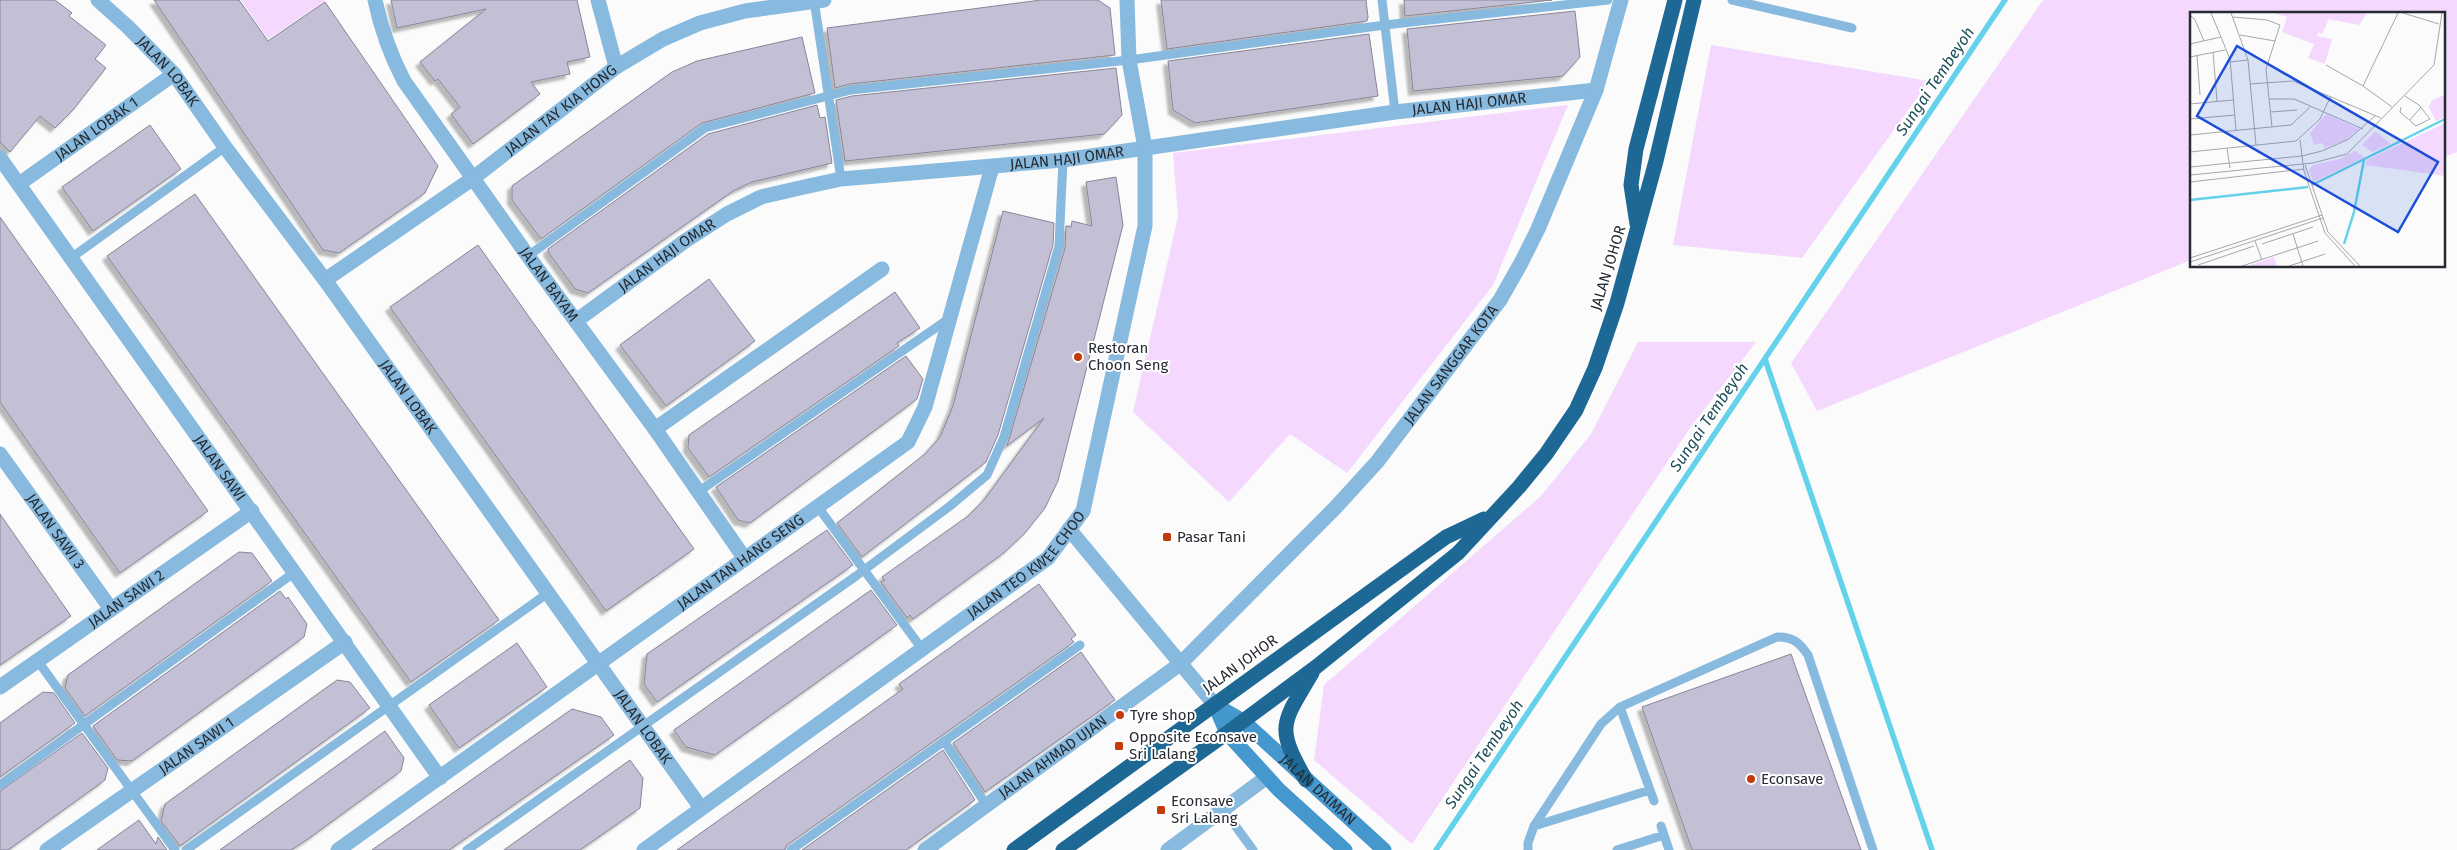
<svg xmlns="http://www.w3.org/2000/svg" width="2457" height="850" font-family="'Fira Sans',sans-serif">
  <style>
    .green { fill: #f4d8fd }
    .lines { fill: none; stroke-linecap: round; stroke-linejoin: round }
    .stream { stroke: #63d2ea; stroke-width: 5.5 }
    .building { fill: #c3c0d5; stroke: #878598; filter: url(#shadow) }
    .lane { stroke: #87bade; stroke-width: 9 }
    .street { stroke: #87bade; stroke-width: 15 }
    .secondary { stroke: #4598cd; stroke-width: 15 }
    .highway { stroke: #1d6894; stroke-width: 15 }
    .poi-dot { fill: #c33b09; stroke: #fff; stroke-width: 2 }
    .labels { text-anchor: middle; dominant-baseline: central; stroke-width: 4; stroke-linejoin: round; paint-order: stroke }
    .street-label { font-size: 15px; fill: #262a31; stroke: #fff }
    .poi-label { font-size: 15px; fill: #262a31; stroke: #fff; text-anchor: start }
    .water-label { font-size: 16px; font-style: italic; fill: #1f4f59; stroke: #fff }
    .inset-river { fill: none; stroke: #63d2ea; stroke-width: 2.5 }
    .inset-road { fill: none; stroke: #a6a7aa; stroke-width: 1 }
    .view { fill: #1d4ed8; fill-opacity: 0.15; stroke: #1d4ed8; stroke-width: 2.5 }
    .inset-edge { fill: none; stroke: #262a31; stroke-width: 2.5 }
  </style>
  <defs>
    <filter id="shadow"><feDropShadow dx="-4.5" dy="4.5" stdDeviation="1" flood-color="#0004"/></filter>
  </defs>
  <rect width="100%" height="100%" fill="#fbfbfb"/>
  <path class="green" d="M241,0H326L268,39Z
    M2043,0H2457V152L2443,157V14H2191V260L1817,411L1791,363Z
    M1711,45L1929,81L1802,258L1673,245Z
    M1568,105L1493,285L1347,473L1290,434L1229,502L1133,412L1178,217L1173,153Z
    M1638,342H1756L1690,428L1412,844L1314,760L1324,685L1541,496L1591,434Z"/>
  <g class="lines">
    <path class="stream" d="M1765,359L1932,850
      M1436,850L2005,0"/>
  </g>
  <path class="building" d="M0,0H55L72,13L69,16L106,45L95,59L106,68L73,110L55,128L40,116L10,152L0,142Z
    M154,0H239L268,41L325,2L438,166L425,193L339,253L323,250Z
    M391,0H577L590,57L567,62L570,74L531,82L540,94L473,144L451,114L460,107L438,79L435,81L420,62L486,9L397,28Z
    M1041,0H1098L1110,8L1115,55L850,84L835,88L827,28Z
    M1161,0H1366L1368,17L1367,21L1167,49Z
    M1404,0H1552L1405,16Z
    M1575,11L1580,57L1563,76L1413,91L1407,29Z
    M1369,34L1378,96L1195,123L1173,110L1168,61Z
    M802,37L815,93L702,123L541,239L512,200V186L672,72L697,61Z
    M1116,68L1122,115L1104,134L845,161L836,100L852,96Z
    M817,105L820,118L825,117L832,163L752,182L733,191L588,293L575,289L549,253L548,249L708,134Z
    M150,125L181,169L93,231L62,187Z
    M1116,177L1123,225L1058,481L1045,508L1025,533L1005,552L913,619L910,615L907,618L881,582L885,580L882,577L968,516L984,500L1044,418L1007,446L1065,248L1066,226L1071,227L1072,221L1092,226L1086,182Z
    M195,194L499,620L411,682L107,256Z
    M1003,211L1054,223L1053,245L998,435L986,462L862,557L837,523L925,454L940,437L953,406Z
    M0,217L208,511L120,573L0,402Z
    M478,245L694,549L606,611L390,307Z
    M709,279L755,341L666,406L620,345Z
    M895,292L920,328L897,343L899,346L709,477L688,448L689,435Z
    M906,356L923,379L917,399L750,523L738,520L716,487Z
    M0,514L71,616L0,665Z
    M827,530L853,565L657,702L644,684L647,654Z
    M239,552L252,553L272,581L85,716L65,688L68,675Z
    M1039,584L1076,635L1071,639L1074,642L787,845L785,850H677L903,689L899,684Z
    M871,590L897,625L715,755L686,747L674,730Z
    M280,591L286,599L288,597L307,624L304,637L132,761L117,760L93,726Z
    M517,643L547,687L459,748L429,705Z
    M1081,652L1115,700L985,792L953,743Z
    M1791,654L1861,850H1692L1642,707Z
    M337,680L350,682L370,708L180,846L161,821L165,804Z
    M43,692L54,693L75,723L0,777V723Z
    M572,709L601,717L614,735L449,850H372Z
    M385,731L404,758L401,771L308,839L291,850H220Z
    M82,733L108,768L105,780L8,850H0V791Z
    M943,750L975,800L906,850H802Z
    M630,760L643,778L640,808L580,850H504Z
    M139,820L156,844L158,837L167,850H97Z"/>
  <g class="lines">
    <path class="lane" d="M814,0L841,179
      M1382,0L1395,112
      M1732,0L1852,28
      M528,256L705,128L851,90L1129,60L1385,25L1608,0
      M71,258L225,147
      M698,492L950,318
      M818,507L922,649
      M37,660L175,850
      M1620,707L1654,801
      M944,741L987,806
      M0,785L295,572
      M1223,809L1253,850
      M1534,826L1650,790
      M1661,826L1669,850
      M186,850L548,593
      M467,850L856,576L950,506L987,475L1004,437L1059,246L1063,160
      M791,850L1080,645
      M1528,850V843L1534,826L1601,724L1620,707L1777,637C1793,637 1799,642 1808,655L1873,850
      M1617,850L1664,835"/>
    <g class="street">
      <path id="s1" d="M98,0L128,27L174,74L225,147L325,280L701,808"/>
      <path id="s2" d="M375,0C381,29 390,54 404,81L528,256L655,429L745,559"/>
      <path d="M598,0L616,67"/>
      <path id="s3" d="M0,158L440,778"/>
      <path id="s4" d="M19,184L174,74"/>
      <path id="s5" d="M325,280L472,179L616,67L663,39L700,23L745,11L824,0"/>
      <path id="s6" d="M576,321L685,241L727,214L761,197L804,187L841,179L1063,160L1395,112L1596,90"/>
      <path d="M655,429L882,269"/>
      <path id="s7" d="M0,454L111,609"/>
      <path d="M1069,529L1215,705"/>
      <path id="s8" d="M0,687L252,511"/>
      <path id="s9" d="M47,850L345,642"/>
      <path id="s10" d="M338,850L908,442L925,407L992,167"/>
      <path id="s11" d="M644,850L1048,558L1083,511L1145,226V148L1129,60L1127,0"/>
      <path id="s12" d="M925,850L1180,664L1335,508L1377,462L1500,300L1521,263L1538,229L1596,90L1621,0"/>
      <path d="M1168,850L1267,777"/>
    </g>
    <g class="secondary">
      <path id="s13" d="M1215,705L1243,721L1384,850"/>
      <path d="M1215,705L1227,733L1279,790L1345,850"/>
    </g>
    <path class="highway" d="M1637,224L1631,185L1636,149L1675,0
      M1306,780C1275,726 1282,724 1312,673
      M1014,850L1446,537L1484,519
      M1063,850L1227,733L1316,667L1458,553L1519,487L1546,454L1576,410L1595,368L1617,303L1656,161L1694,0"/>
  </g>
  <g class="poi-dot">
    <circle cx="1078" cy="357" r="5"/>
    <rect x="1162" y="532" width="10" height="10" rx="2.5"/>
    <circle cx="1120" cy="715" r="5"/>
    <rect x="1114" y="741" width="10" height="10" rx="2.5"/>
    <circle cx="1751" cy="779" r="5"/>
    <rect x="1156" y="805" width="10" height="10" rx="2.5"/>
  </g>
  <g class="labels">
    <g class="street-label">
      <text stroke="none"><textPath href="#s1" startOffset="100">JALAN LOBAK</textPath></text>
      <text stroke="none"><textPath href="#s6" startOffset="938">JALAN HAJI OMAR</textPath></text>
      <text stroke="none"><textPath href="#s5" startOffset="291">JALAN TAY KIA HONG</textPath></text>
      <text stroke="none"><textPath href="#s4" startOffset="95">JALAN LOBAK 1</textPath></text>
      <text stroke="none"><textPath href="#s6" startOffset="532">JALAN HAJI OMAR</textPath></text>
      <text stroke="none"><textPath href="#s6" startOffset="112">JALAN HAJI OMAR</textPath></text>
      <text transform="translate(1608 268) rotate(-73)">JALAN JOHOR</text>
      <text stroke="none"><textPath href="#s2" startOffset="336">JALAN BAYAM</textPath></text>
      <text stroke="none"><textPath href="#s12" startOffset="720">JALAN SANGGAR KOTA</textPath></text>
      <text stroke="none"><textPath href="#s1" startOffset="505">JALAN LOBAK</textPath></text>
      <text stroke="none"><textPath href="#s3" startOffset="380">JALAN SAWI</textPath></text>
      <text stroke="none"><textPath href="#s7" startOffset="95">JALAN SAWI 3</textPath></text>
      <text stroke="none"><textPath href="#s10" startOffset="495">JALAN TAN HANG SENG</textPath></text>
      <text stroke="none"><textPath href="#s11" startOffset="478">JALAN TEO KWEE CHOO</textPath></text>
      <text stroke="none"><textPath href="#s8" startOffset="154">JALAN SAWI 2</textPath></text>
      <text transform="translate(1240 664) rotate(-36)">JALAN JOHOR</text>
      <text stroke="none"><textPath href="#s1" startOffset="910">JALAN LOBAK</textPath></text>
      <text stroke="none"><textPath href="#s9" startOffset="182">JALAN SAWI 1</textPath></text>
      <text stroke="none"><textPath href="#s12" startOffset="158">JALAN AHMAD UJAN</textPath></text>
      <text stroke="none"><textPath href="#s13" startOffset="134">JALAN DAIMAN</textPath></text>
    </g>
    <g class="poi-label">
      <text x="1088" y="348">Restoran<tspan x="1088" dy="17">Choon Seng</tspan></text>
      <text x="1177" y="537">Pasar Tani</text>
      <text x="1130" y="715">Tyre shop</text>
      <text x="1129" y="737">Opposite Econsave<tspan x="1129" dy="17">Sri Lalang</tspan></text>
      <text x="1761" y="779">Econsave</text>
      <text x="1171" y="801">Econsave<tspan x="1171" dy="17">Sri Lalang</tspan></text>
    </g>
    <g class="water-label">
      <text transform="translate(1935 81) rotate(-56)">Sungai Tembeyoh</text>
      <text transform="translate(1709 417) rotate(-56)">Sungai Tembeyoh</text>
      <text transform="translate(1484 754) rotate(-56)">Sungai Tembeyoh</text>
    </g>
  </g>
  <g transform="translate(2190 12)">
    <rect width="255" height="255" fill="#fbfbfb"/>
    <path d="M84,1H177L169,13L139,7L132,22L129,20L127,24L142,27L135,52L118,46L124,32L92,20L97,5ZM255,83V105L246,109L239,95L242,88ZM136,102L170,117L156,128L135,136L132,131L124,133L120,121ZM255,111V164L176,153L177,148ZM185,119L201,132L182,140L172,133ZM165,139L175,145L123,170L119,158L123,153L150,147ZM84,245L87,254H61V253Z" fill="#f4d8fd"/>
    <path class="inset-river" d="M122,173L255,107M0,188L118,175M154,232L164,200L174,148"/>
    <path class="inset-road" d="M21,1L40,47L46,118M41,1L58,48L66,133M213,1L249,12M0,3L5,8L14,29M43,5L77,8L90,13L76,57L82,115M50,23L85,29M0,32L31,25M23,40L27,89M7,44L10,83M0,45L35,38M40,50L58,48M136,53L173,74M60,72L103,69L191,106M79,87H104L173,117M0,92L43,88M202,95L173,74L208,1M211,95L210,100L226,114L240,107L229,93L215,84M80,100L107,98M0,107L45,103M220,108L231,95M0,123L101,113L120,95M110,128L114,159L135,221L165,254M37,136L40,156M0,140L106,129L130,107L141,84M115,153L138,220L170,254M0,155L112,144L132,139L159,127L186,103M0,163L123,151L157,142L244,53L252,1M0,170L114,157M103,222L113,254M65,229L72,248M72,232L123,215M0,246L132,203M0,250L133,206M8,253L64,234M52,254L128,229M99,254L135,242"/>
    <path class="view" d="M47,34L248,150L208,220L7,104Z"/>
    <rect width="255" height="255" class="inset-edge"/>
  </g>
</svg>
